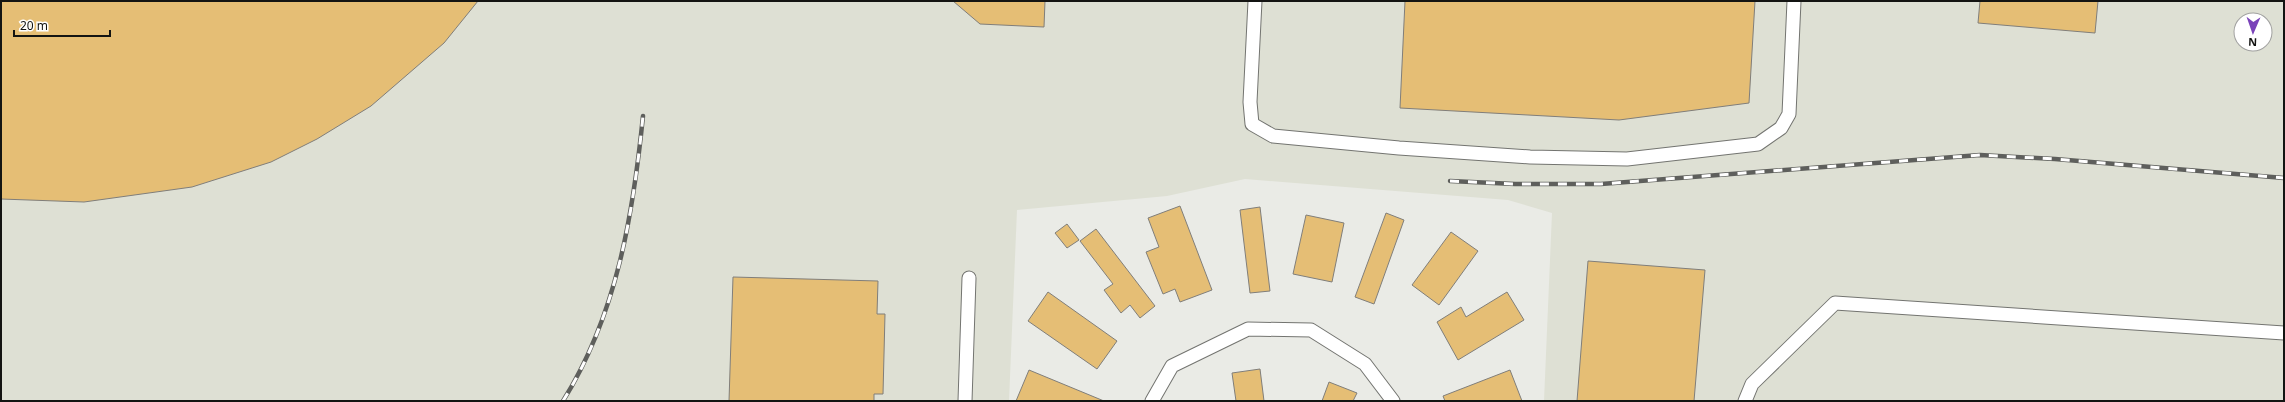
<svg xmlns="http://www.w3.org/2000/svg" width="2285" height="402" font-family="'Noto Sans',sans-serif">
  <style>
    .built { fill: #dee0d4; fill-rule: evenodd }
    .building { fill: #e5be75; stroke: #807e7a }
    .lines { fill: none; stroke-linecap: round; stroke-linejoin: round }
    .service-casing { stroke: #737470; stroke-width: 15 }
    .service { stroke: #fff; stroke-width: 13 }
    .rail-casing { stroke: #5e5f5c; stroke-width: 4.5 }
    .rail { stroke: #fff; stroke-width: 3; stroke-dasharray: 9; stroke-linecap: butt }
  </style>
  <rect width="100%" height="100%" fill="#eaebe6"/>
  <path class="built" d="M1,1H2284V401H1544L1552,213L1508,200L1245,179L1167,196L1017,210L1009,401H1ZM2241,20H2265V44H2241Z"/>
  <path class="building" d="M1,1H478L444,43L371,106L317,139L271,162L192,187L84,202L1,199Z
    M953,1H1045L1044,27L980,24Z
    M1405,1H1755L1749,103L1619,120L1400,108Z
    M1980,1H2098L2095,33L1978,23Z
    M1180,206L1212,290L1180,302L1175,289L1163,294L1146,252L1159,247L1148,218Z
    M1260,207L1270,291L1250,293L1240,210Z
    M1386,213L1404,220L1374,304L1355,297Z
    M1306,215L1344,223L1332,282L1293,274Z
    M1067,224L1079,240L1067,248L1055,233Z
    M1096,229L1155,306L1140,318L1130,305L1121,313L1104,290L1113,284L1080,241Z
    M1451,232L1478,251L1439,305L1412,285Z
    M1588,261L1705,270L1694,401H1577Z
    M733,277L878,281L877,314H885L883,394H874V401H729Z
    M1048,292L1117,341L1097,369L1028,321Z
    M1507,292L1524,320L1458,360L1437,322L1461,307L1466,317Z
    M1260,369L1264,401H1236L1232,373Z
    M1029,370L1104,401H1016Z
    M1510,370L1522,401H1445L1443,396Z
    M1329,382L1357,393L1353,401H1319H1322Z"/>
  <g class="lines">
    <g class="service-casing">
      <path id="service" d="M1255,1L1250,102L1252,124L1273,136L1399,148L1530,157L1627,159L1758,144L1781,128L1789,114L1794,1
        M965,401L969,278
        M1152,401L1172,366L1248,329L1311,330L1365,364L1393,401
        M1745,401L1752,384L1835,303L2284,333"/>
    </g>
    <use href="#service" class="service"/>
    <g class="rail-casing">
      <path id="rail" d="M1450,181L1515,184H1601L1980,155L2055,159L2284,178
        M563,401C617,314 633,215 643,116"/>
    </g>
    <use href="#rail" class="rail"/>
  </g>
  <rect width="2285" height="402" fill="none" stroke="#131412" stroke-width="4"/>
  <g transform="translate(2253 32) rotate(182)"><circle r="19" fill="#ffffff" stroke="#a1a1a0"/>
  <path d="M0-3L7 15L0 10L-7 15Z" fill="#7a42b9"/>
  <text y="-6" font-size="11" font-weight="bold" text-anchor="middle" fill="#131412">N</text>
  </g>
  <path d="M14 30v6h96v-6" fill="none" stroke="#131412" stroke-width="2"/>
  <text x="20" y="30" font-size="12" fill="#131412" stroke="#ffffff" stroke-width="3" paint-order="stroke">20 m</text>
</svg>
